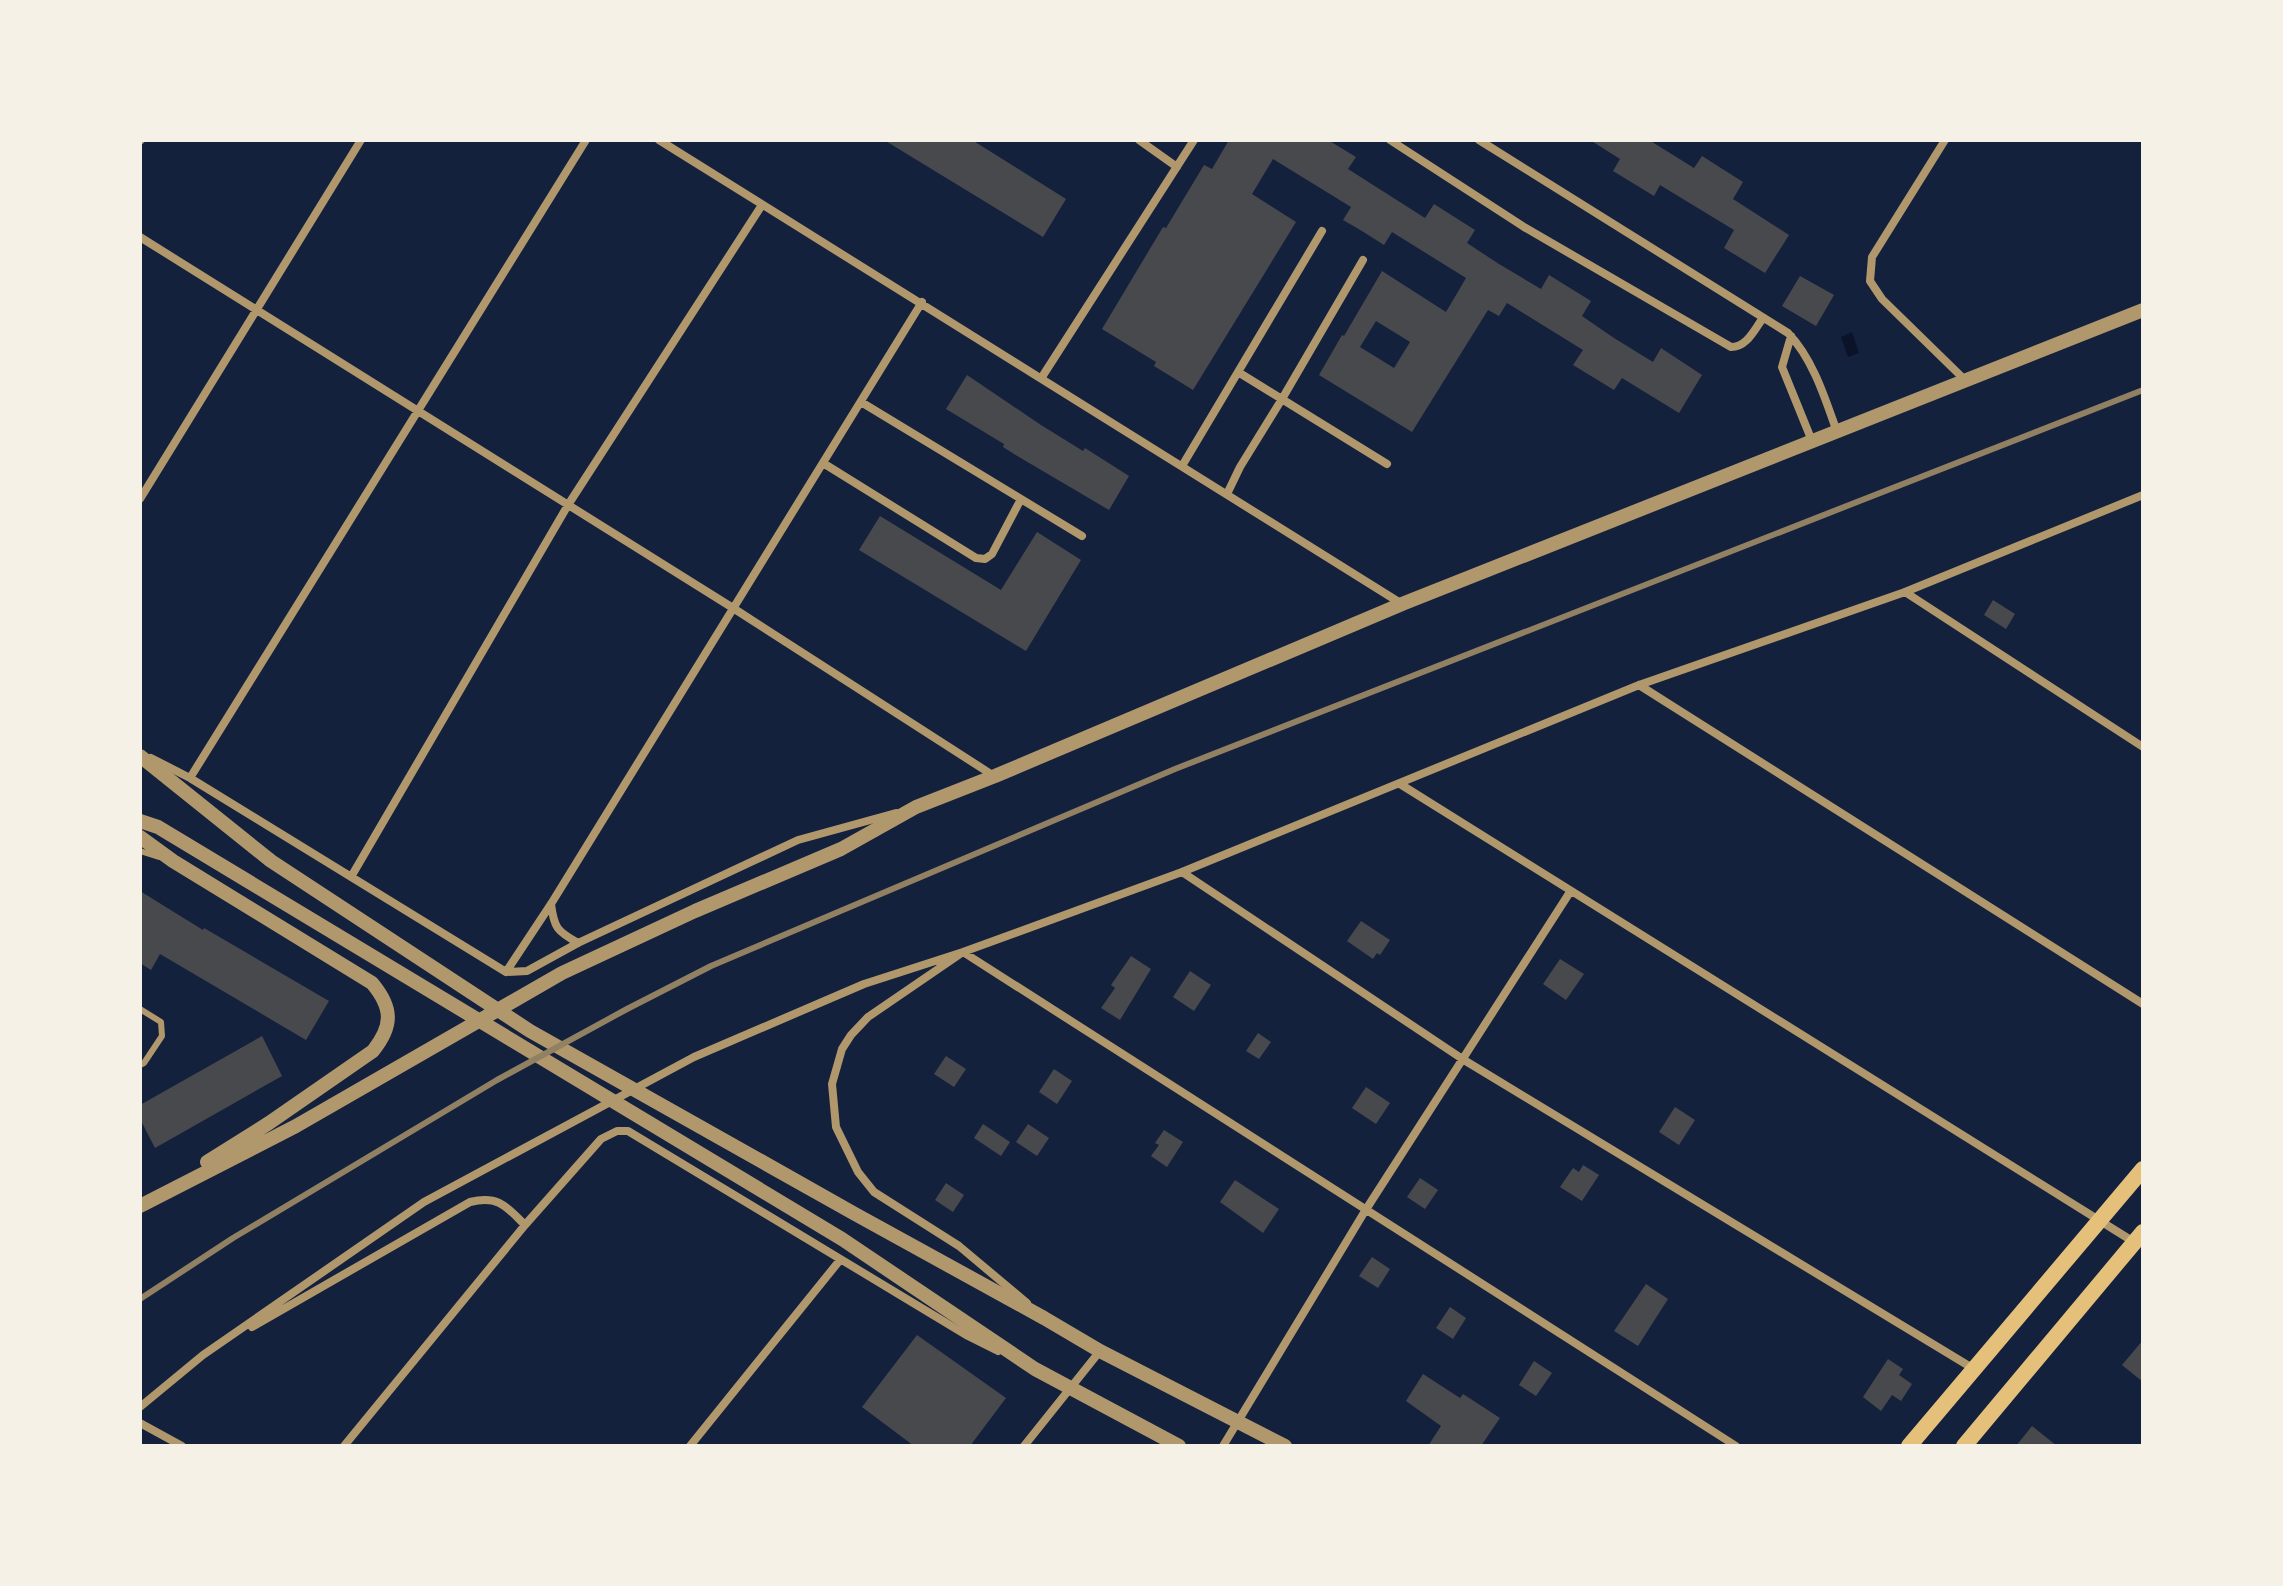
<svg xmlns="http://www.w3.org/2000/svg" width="2283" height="1586" font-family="Helvetica,sans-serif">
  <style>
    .water { fill: #0b132b }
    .building { fill: #48494c; fill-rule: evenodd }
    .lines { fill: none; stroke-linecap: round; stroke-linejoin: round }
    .service { stroke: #b1986c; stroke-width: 6 }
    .minor { stroke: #b1986c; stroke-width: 8 }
    .tertiary { stroke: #b1986c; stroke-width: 14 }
    .secondary { stroke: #e5c07b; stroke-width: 16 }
    .rail { stroke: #918062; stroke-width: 6 }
  </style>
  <rect width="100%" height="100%" fill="#14213d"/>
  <path class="water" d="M1852,332L1859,353L1848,357L1841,337Z"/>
  <path class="building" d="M884,140H972L1066,199L1043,237Z
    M1229,140H1328L1356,157L1348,169L1425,218L1434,204L1475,230L1467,243L1499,264L1541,289L1549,275L1591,301L1582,316L1614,338L1653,362L1661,348L1702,375L1679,413L1622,378L1614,390L1573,365L1583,350L1507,303L1499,316L1488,310L1412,432L1319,375L1342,335L1344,336L1382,271L1446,312L1466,278L1392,232L1384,245L1362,231L1343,220L1351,207L1273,159L1252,194L1296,222L1193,390L1154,366L1156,362L1102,329L1163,227L1166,228L1204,165L1212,169ZM1376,321L1410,342L1394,368L1360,347Z
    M1590,140H1649L1694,168L1702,156L1743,182L1733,199L1789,235L1765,273L1724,248L1734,230L1660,185L1654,196L1613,171L1620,159Z
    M1800,276L1834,295L1816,326L1782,306Z
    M967,375L1041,425L1083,451L1085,448L1129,476L1109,510L1019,457L1003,447L1004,444L946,409Z
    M880,516L1001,590L1037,532L1081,560L1026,651L859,550Z
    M1993,600L2015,614L2006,629L1984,615Z
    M140,891L203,930L204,928L329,1001L306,1040L160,954L151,970L140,963Z
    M1361,921L1390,940L1380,955L1377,953L1373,959L1347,941Z
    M1131,956L1151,969L1120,1020L1101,1008L1115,988L1111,985Z
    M1560,959L1584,974L1566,1000L1543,984Z
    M1190,971L1211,985L1194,1011L1173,997Z
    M1258,1033L1271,1042L1259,1059L1246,1051Z
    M262,1036L282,1076L155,1148L140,1119V1105Z
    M946,1056L966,1069L954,1087L934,1074Z
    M1054,1069L1072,1081L1057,1104L1039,1092Z
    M1366,1087L1390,1103L1376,1124L1352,1108Z
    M1675,1107L1695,1120L1679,1145L1659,1132Z
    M983,1124L1010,1142L1001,1156L974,1138Z
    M1028,1124L1049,1138L1037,1156L1016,1142Z
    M1164,1130L1183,1142L1167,1167L1151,1156L1159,1145L1155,1143Z
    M1583,1165L1599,1175L1582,1201L1560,1187L1573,1168L1579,1172Z
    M1420,1178L1438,1190L1425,1209L1407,1197Z
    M1235,1180L1279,1209L1263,1233L1220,1202Z
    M946,1183L964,1195L953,1212L935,1200Z
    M1372,1257L1390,1269L1378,1288L1359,1276Z
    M1646,1284L1668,1299L1638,1346L1614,1331Z
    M1450,1307L1466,1318L1453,1339L1436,1328Z
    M917,1335L1006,1398L970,1446H914L862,1407Z
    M2143,1340V1382L2122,1365Z
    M1888,1359L1903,1369L1899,1375L1912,1384L1901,1401L1892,1395L1881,1411L1863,1397Z
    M1534,1361L1552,1373L1536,1396L1519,1385Z
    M1423,1374L1460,1398L1463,1394L1500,1418L1481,1446H1428L1441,1426L1406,1401Z
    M2032,1426L2057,1446H2016Z"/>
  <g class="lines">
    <path class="service" d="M140,851L159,857
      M140,1009L161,1022L162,1036L144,1063L140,1065"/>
    <path class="minor" d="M659,140L1402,604
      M1139,140L1177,167
      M1390,140L1524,227L1731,347C1747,347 1754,330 1763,318
      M1479,140L1788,333C1813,359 1825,398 1837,432
      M1945,140L1872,257L1870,281L1882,299L1966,381
      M140,141L141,140
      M140,237L733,608L994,776
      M1791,336L1782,367L1812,441
      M1238,372L1387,464
      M1042,377L1194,140
      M861,402L1082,536
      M823,463L976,558L985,559L992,554L1021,499
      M1182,466L1322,231
      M1227,494L1240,467L1282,399L1363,260
      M140,499L361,140
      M1905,592L2143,747
      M1639,685L2143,1004
      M151,758L190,778L506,972L527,971L578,943L798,840L896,813
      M190,778L586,140
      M1400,784L2134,1242
      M1182,872L1464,1060L1974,1369
      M351,877L568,505L762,205
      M551,904C554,928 557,931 578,943
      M506,972L551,904L922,302
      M1027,1303L959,1246L874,1192L858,1172L836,1127L832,1084L842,1049L851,1035L868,1017L963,952L1736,1446
      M252,1327L470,1202C498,1195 506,1206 525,1225
      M140,1407L203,1355L424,1202L694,1057L864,984L963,952L1182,872L1639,685L1905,592L2143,495
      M140,1423L182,1446
      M344,1446L525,1225L601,1139L617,1131H628L968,1336L998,1351
      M690,1446L840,1260
      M1024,1446L1100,1351
      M1223,1446L1365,1211L1570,892"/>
    <path class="tertiary" d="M140,756L271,861L530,1031L855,1214L1044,1318L1100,1351L1285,1446
      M140,821L158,827L842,1239L1035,1369L1179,1446
      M140,837L173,861L372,983C393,1008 393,1026 373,1051L269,1123L207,1162
      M140,1206L296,1126L562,973L695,911L841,849L916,807L995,776L1402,604L2143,310"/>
    <path class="secondary" d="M1909,1446L2143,1169
      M1964,1446L2143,1232"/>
    <path class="rail" d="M140,1299L233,1238L497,1080L627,1009L711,966L1175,769L2143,390"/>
  </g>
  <rect width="2283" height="1586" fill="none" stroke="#f6f1e7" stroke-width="284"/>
</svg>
